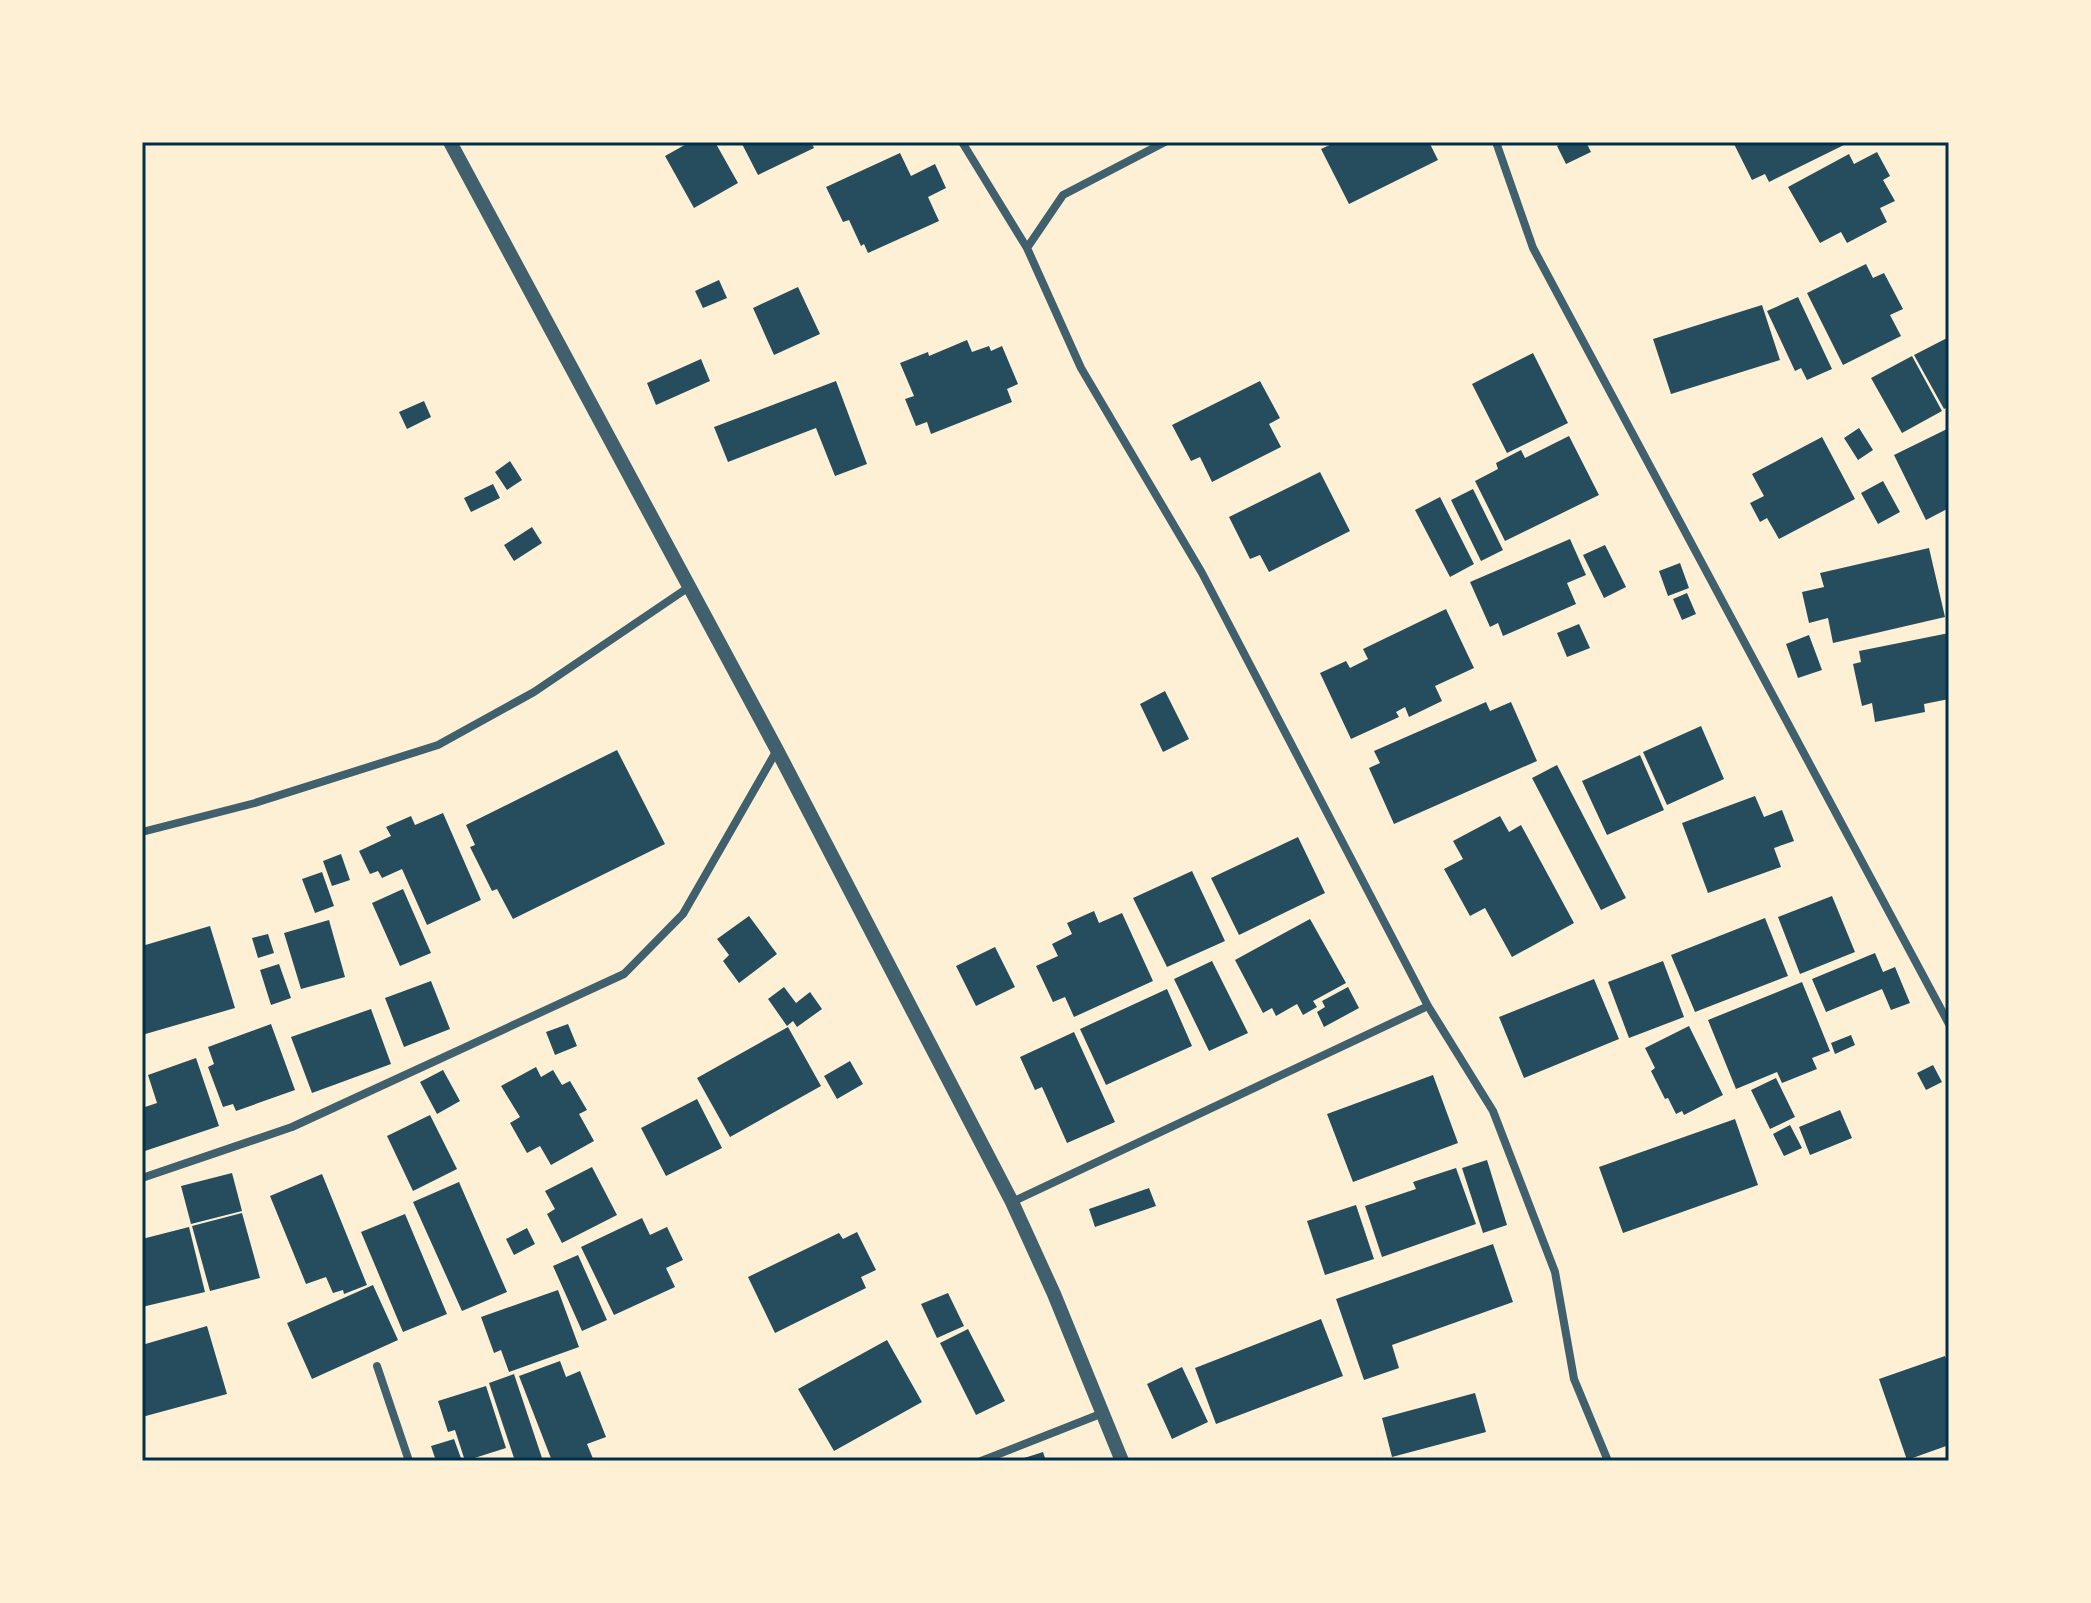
<svg xmlns="http://www.w3.org/2000/svg" width="2091" height="1603" font-family="'Public Sans',sans-serif">
  <style>
    .building { fill: #264d5e }
    .lines { fill: none; stroke-linecap: round; stroke-linejoin: round }
    .minor { stroke: #3f606c; stroke-width: 8 }
    .tertiary { stroke: #3f606c; stroke-width: 14 }
    .neatline { fill: none; stroke: #003049; stroke-width: 3 }
  </style>
  <rect width="100%" height="100%" fill="#fdf0d5"/>
  <path class="building" d="M690,142H715L738,183L694,208L665,156Z
    M741,142H811L814,148L758,175Z
    M1336,142H1429L1438,160L1349,204L1321,149Z
    M1565,142H1586L1591,152L1566,164L1557,146Z
    M1733,142H1850L1769,182L1765,174L1752,180Z
    M1877,152L1890,176L1883,180L1895,201L1880,208L1887,222L1847,243L1841,232L1820,243L1788,187L1849,154L1854,164Z
    M900,153L911,176L935,164L946,188L928,197L939,221L868,253L864,244L861,246L849,220L843,222L826,187Z
    M1866,264L1873,278L1884,273L1903,309L1890,315L1901,336L1843,365L1807,293Z
    M719,280L727,298L703,308L695,291Z
    M798,287L820,334L774,355L753,308Z
    M1798,297L1832,369L1807,380L1801,368L1795,371L1767,311Z
    M1762,305L1780,360L1671,394L1653,339Z
    M1949,337V406L1944,409L1914,355Z
    M967,340L972,352L989,346L991,351L1002,346L1018,384L1007,389L1012,402L931,434L927,422L916,426L905,399L914,396L900,363L928,352L929,356Z
    M1533,353L1568,423L1507,453L1472,384Z
    M1912,356L1942,411L1902,433L1871,378Z
    M701,359L710,381L656,405L647,383Z
    M836,381L867,464L835,476L816,428L728,462L714,427Z
    M1260,381L1280,418L1269,424L1281,447L1212,482L1200,457L1191,461L1172,425Z
    M424,401L431,417L407,429L399,412Z
    M1859,428L1873,450L1858,460L1844,438Z
    M1949,428V508L1926,520L1894,455Z
    M1569,436L1599,495L1505,541L1475,481L1498,469L1496,463L1521,450L1525,458Z
    M1822,437L1855,499L1779,539L1767,518L1760,522L1750,503L1764,496L1752,474Z
    M510,461L522,480L507,490L495,472Z
    M1320,472L1350,531L1269,572L1260,555L1250,559L1229,517Z
    M1883,481L1900,512L1878,524L1861,493Z
    M493,484L500,498L471,512L464,498Z
    M1473,489L1503,550L1481,561L1451,500Z
    M1440,497L1474,564L1450,577L1415,510Z
    M532,527L542,543L514,561L504,545Z
    M1570,539L1586,575L1567,583L1576,604L1503,636L1498,623L1490,627L1470,582Z
    M1605,545L1626,587L1604,598L1583,555Z
    M1929,548L1945,617L1833,643L1828,618L1809,623L1802,592L1824,587L1820,573Z
    M1680,563L1689,588L1668,596L1659,571Z
    M1687,593L1696,614L1682,620L1673,599Z
    M1446,609L1474,668L1435,686L1442,701L1409,717L1405,707L1396,712L1399,717L1351,739L1320,673L1346,661L1350,668L1368,659L1363,649Z
    M1579,624L1590,648L1567,657L1557,633Z
    M1949,633V699L1924,704L1925,712L1875,722L1872,703L1862,706L1853,664L1861,662L1859,651Z
    M1809,635L1822,670L1798,678L1786,644Z
    M1165,691L1189,739L1163,752L1140,704Z
    M1486,702L1490,711L1511,702L1537,761L1394,824L1369,768L1380,763L1374,751Z
    M1701,726L1724,779L1667,805L1643,752Z
    M617,750L665,844L513,919L497,889L492,891L470,847L475,845L466,825Z
    M1640,755L1664,810L1607,835L1582,781Z
    M1557,765L1626,898L1601,910L1532,778Z
    M1755,796L1764,817L1782,810L1794,841L1774,848L1781,867L1708,893L1682,823Z
    M443,813L481,900L427,925L402,869L382,878L378,871L370,874L359,851L391,836L386,827L411,816L415,825Z
    M1500,816L1509,832L1521,825L1574,923L1512,957L1485,908L1470,916L1444,869L1463,859L1453,841Z
    M1298,837L1325,893L1239,935L1211,878Z
    M341,854L350,880L332,886L323,861Z
    M1192,871L1225,941L1167,967L1133,898Z
    M322,872L334,906L315,913L302,879Z
    M403,889L431,953L400,966L372,903Z
    M1832,896L1855,952L1800,974L1778,917Z
    M1094,911L1099,923L1122,913L1153,981L1074,1017L1065,997L1053,1002L1036,966L1058,956L1052,944L1072,934L1067,923Z
    M749,916L777,954L739,983L723,961L729,955L717,939Z
    M1765,918L1788,976L1695,1012L1671,955Z
    M1310,919L1346,983L1313,1001L1317,1007L1303,1015L1297,1004L1276,1016L1272,1008L1263,1013L1235,960Z
    M329,920L345,977L301,989L284,933Z
    M210,926L235,1008L142,1035V946Z
    M268,934L274,953L258,958L252,938Z
    M995,947L1015,987L976,1006L956,966Z
    M1875,953L1883,972L1895,967L1910,1003L1891,1010L1882,989L1826,1012L1812,979Z
    M1212,961L1248,1033L1209,1051L1174,979Z
    M1663,961L1684,1017L1629,1038L1608,982Z
    M279,964L291,998L271,1005L260,970Z
    M1594,979L1619,1039L1524,1078L1499,1017Z
    M431,981L450,1029L404,1047L385,998Z
    M1802,982L1830,1051L1812,1058L1817,1069L1782,1083L1777,1072L1736,1089L1708,1020Z
    M784,987L796,1003L810,992L822,1009L797,1027L793,1021L787,1026L768,999Z
    M1348,987L1359,1008L1324,1027L1317,1012L1325,1007L1322,1001Z
    M1167,989L1192,1046L1106,1085L1080,1029Z
    M371,1009L391,1064L312,1093L291,1037Z
    M271,1024L295,1090L236,1111L233,1104L223,1107L208,1067L214,1064L208,1047Z
    M568,1024L577,1046L555,1055L546,1032Z
    M1689,1026L1723,1095L1684,1115L1682,1111L1676,1114L1668,1098L1665,1099L1651,1071L1655,1068L1645,1048Z
    M788,1027L821,1086L730,1137L697,1078Z
    M1074,1032L1115,1122L1067,1143L1042,1087L1035,1090L1020,1057Z
    M1851,1035L1855,1045L1835,1054L1831,1043Z
    M196,1058L219,1126L142,1152V1108L157,1103L148,1075Z
    M850,1061L863,1084L837,1099L824,1076Z
    M1933,1065L1942,1082L1926,1090L1917,1073Z
    M536,1067L541,1077L553,1070L562,1085L570,1081L587,1110L579,1114L594,1141L551,1165L540,1146L527,1153L510,1123L520,1117L501,1086Z
    M443,1070L460,1101L437,1114L420,1082Z
    M1433,1075L1458,1143L1353,1182L1327,1114Z
    M1776,1078L1795,1117L1770,1129L1751,1090Z
    M697,1099L722,1148L666,1176L641,1128Z
    M1840,1110L1852,1138L1810,1155L1799,1127Z
    M430,1115L457,1169L413,1191L387,1136Z
    M1735,1119L1758,1185L1623,1233L1599,1167Z
    M1790,1125L1802,1148L1784,1156L1773,1134Z
    M1487,1160L1507,1225L1483,1233L1462,1168Z
    M592,1167L617,1215L562,1243L547,1214L555,1209L545,1191Z
    M1456,1168L1476,1224L1382,1257L1365,1206L1416,1189L1413,1182Z
    M232,1173L242,1211L191,1224L181,1186Z
    M322,1174L367,1285L344,1294L343,1290L333,1293L326,1277L306,1284L270,1196Z
    M459,1182L507,1292L462,1311L413,1202Z
    M1149,1188L1156,1206L1095,1227L1089,1209Z
    M1356,1205L1374,1259L1325,1275L1307,1221Z
    M242,1213L260,1278L210,1291L192,1226Z
    M405,1214L447,1314L403,1332L361,1232Z
    M642,1218L650,1235L667,1227L683,1260L666,1268L675,1287L614,1315L581,1247Z
    M189,1227L205,1292L142,1307V1239Z
    M527,1228L535,1244L514,1255L506,1239Z
    M857,1232L876,1270L861,1277L866,1288L775,1333L748,1277L839,1233L843,1239Z
    M1493,1244L1513,1302L1392,1345L1399,1368L1364,1380L1336,1299Z
    M578,1255L607,1320L582,1331L553,1266Z
    M373,1285L398,1340L312,1379L287,1323Z
    M558,1290L579,1347L509,1372L501,1350L494,1353L481,1317Z
    M948,1293L964,1326L937,1338L921,1304Z
    M1321,1319L1343,1376L1216,1424L1195,1368Z
    M207,1326L227,1394L142,1417V1345Z
    M968,1329L1005,1401L976,1415L940,1343Z
    M887,1340L922,1402L834,1451L798,1389Z
    M1945,1356L1949,1367V1445L1907,1460L1879,1379Z
    M560,1361L566,1377L580,1371L606,1437L587,1444L594,1461H552L519,1376Z
    M1182,1367L1208,1422L1172,1439L1147,1384Z
    M514,1374L543,1461H515L489,1383Z
    M486,1386L506,1448L465,1461L455,1430L448,1432L438,1401Z
    M1475,1393L1486,1432L1392,1457L1382,1418Z
    M454,1439L462,1461H436L431,1446Z
    M1043,1452L1046,1461H1018V1460Z"/>
  <g class="lines">
    <path class="minor" d="M962,142L1027,248L1081,368L1202,573L1428,1006L1493,1111L1555,1272L1574,1379L1608,1461
      M1496,142L1533,248L1949,1024
      M1027,248L1063,195L1165,142
      M142,832L255,803L438,745L534,692L689,587
      M142,1178L292,1127L624,974L683,914L777,750
      M1012,1202L1428,1006
      M377,1366L409,1461
      M981,1461L1103,1413"/>
    <path class="tertiary" d="M450,142L777,750L1012,1202L1054,1294L1122,1461"/>
  </g>
  <rect width="2091" height="1603" fill="none" stroke="#fdf0d5" stroke-width="288"/>
  <rect x="144" y="144" width="1803" height="1315" class="neatline"/>
</svg>
